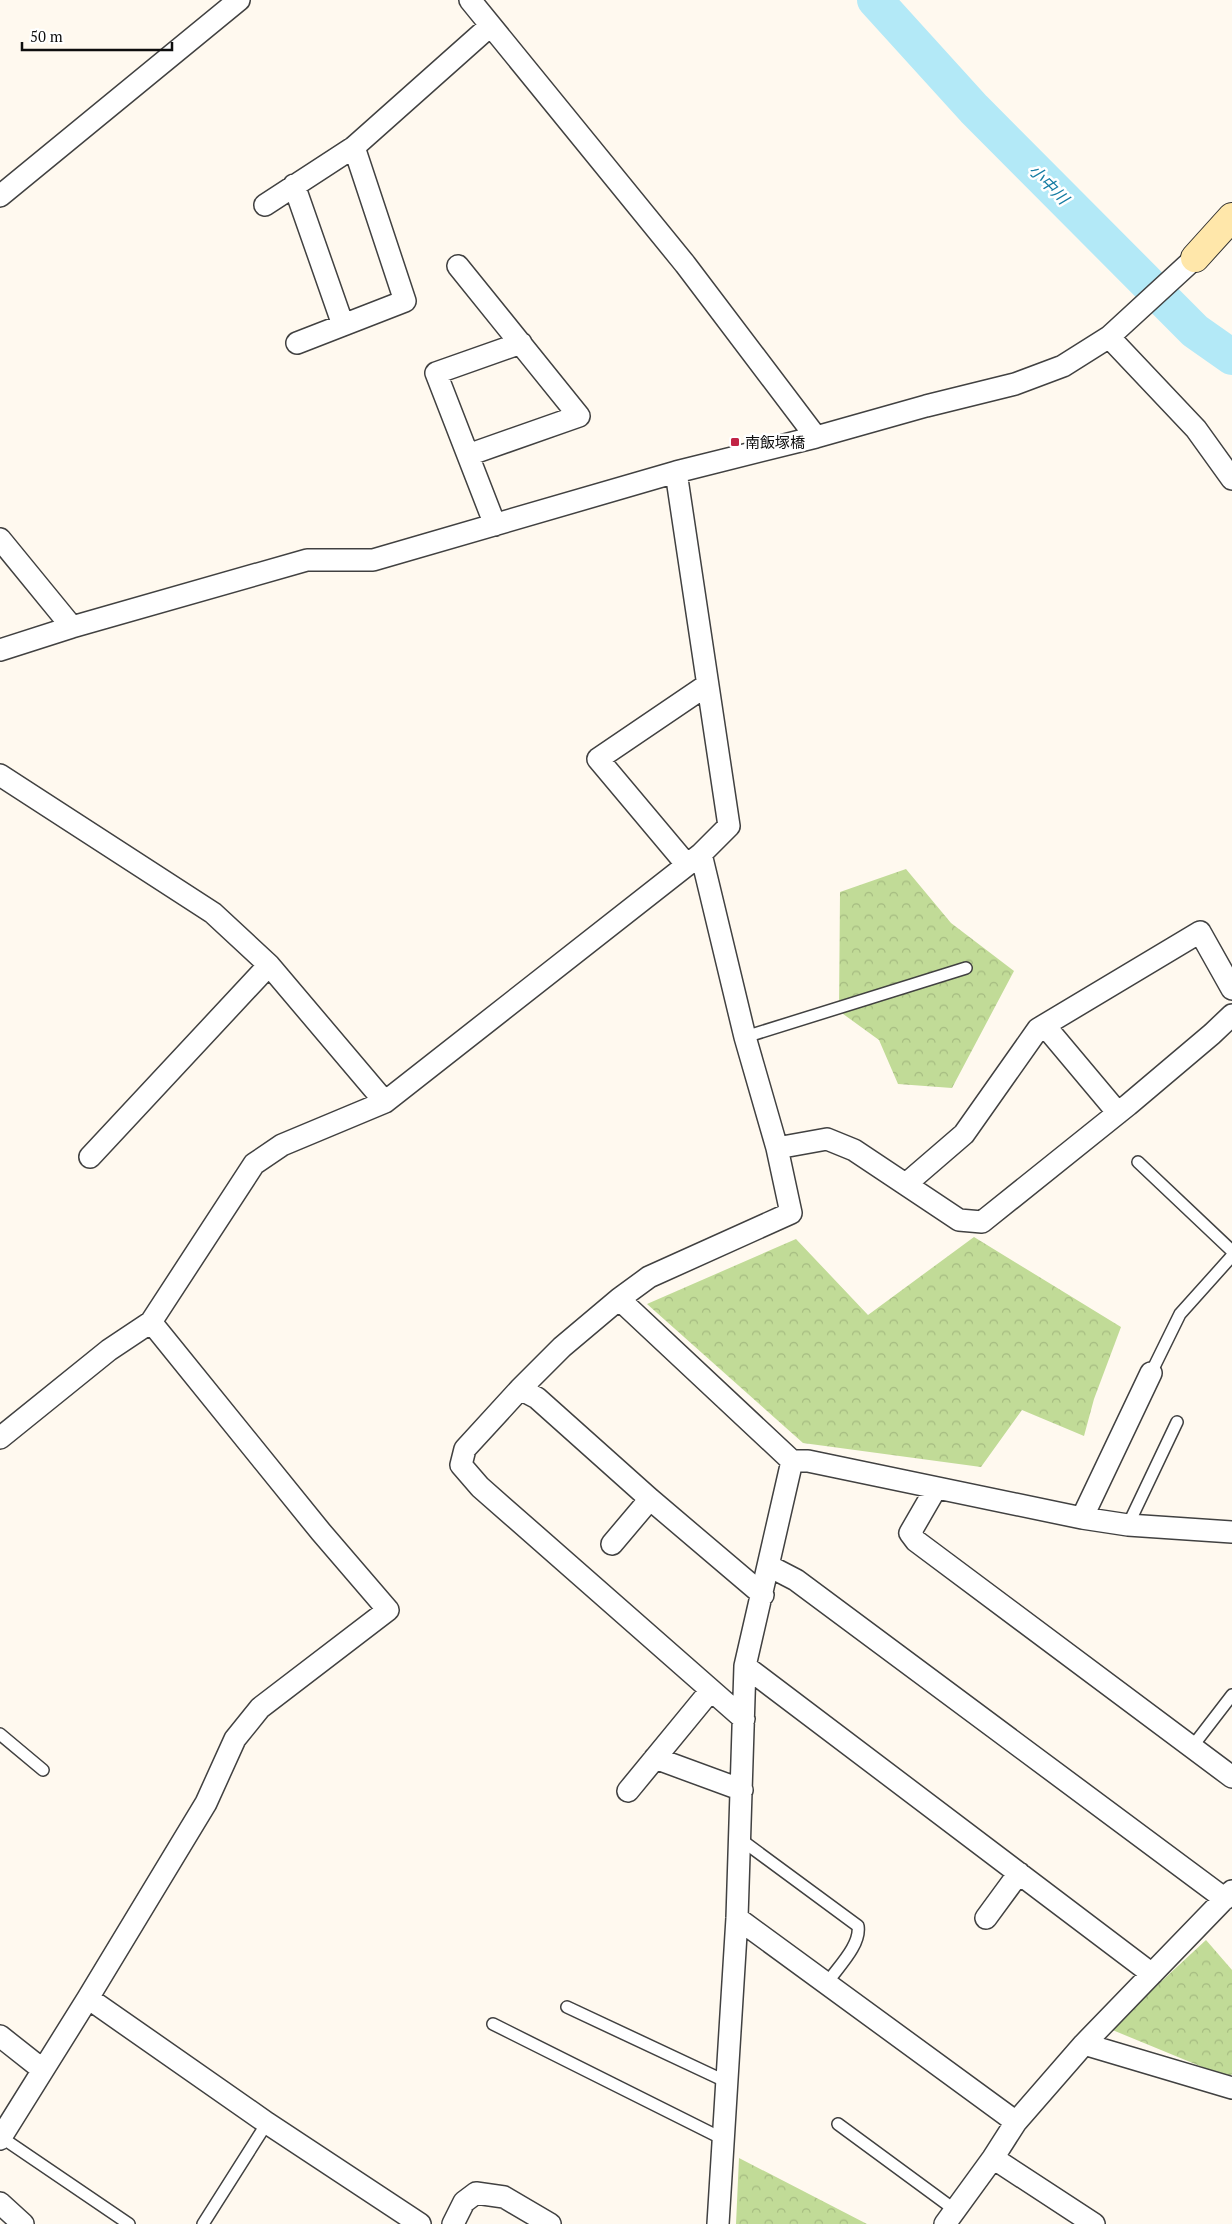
<svg xmlns="http://www.w3.org/2000/svg" width="1232" height="2224" font-family="'PT Serif','Noto Sans JP',serif">
  <style>
    .forest { fill: url(#forest-crowns) }
    .lines { fill: none; stroke-linecap: round; stroke-linejoin: round }
    .river { stroke: #b3e9f7; stroke-width: 36 }
    .lane-casing { stroke: #414141; stroke-width: 14 }
    .street-casing { stroke: #414141; stroke-width: 24 }
    .secondary-casing { stroke: #303030; stroke-width: 30 }
    .lane { stroke: #fff; stroke-width: 11 }
    .street { stroke: #fff; stroke-width: 21 }
    .secondary { stroke: #ffe7aa; stroke-width: 28 }
    .poi-dot { fill: #c12345; stroke: #fff; stroke-width: 2 }
    .labels { text-anchor: middle; dominant-baseline: central; stroke-width: 5; stroke-linejoin: round; paint-order: stroke }
    .poi-label { font-size: 15px; fill: #0e0e0e; stroke: #fff; text-anchor: start }
    .water-label { font-size: 16px; font-style: italic; fill: #147ca3; stroke: #fff }
  </style>
  <defs>
    <pattern id="forest-crowns" width="20" height="18" patternUnits="userSpaceOnUse" patternTransform="scale(1.25)"><rect width="20" height="18" fill="#c1db97"/><path d="M2 6a3 3 0 1 1 6 0M12 15a3 3 0 1 1 6 0" fill="none" stroke="#a5bb81"/></pattern>
  </defs>
  <rect width="100%" height="100%" fill="#fff9ef"/>
  <path class="forest" d="M906,869L951,923L1014,971L952,1088L898,1084L879,1040L839,1011L840,892Z
    M974,1237L1121,1327L1094,1399L1084,1436L1022,1410L981,1467L803,1443L647,1304L796,1239L868,1315Z
    M1206,1940L1232,1970V2074L1229,2078L1110,2029Z
    M739,2158L867,2224H736Z"/>
  <g class="lines">
    <path class="river" d="M875,0L974,109L1195,331L1232,357"/>
    <g class="lane-casing">
      <path id="lane" d="M745,1037L966,968
        M1138,1162L1232,1251
        M1151,1373L1180,1314L1232,1256
        M1128,1525L1177,1422
        M0,1734L43,1770
        M1192,1747L1232,1695
        M740,1839L858,1926C861,1945 838,1967 827,1983
        M567,2007L727,2082
        M493,2024L723,2139
        M838,2124L955,2210
        M1,2137L129,2224
        M203,2224L267,2123"/>
    </g>
    <g class="street-casing">
      <path id="street" d="M470,0L685,264L816,437
        M294,185L343,325
        M0,196L239,0
        M265,205L354,147L490,26
        M458,266L579,416L468,455
        M1109,337L1196,429L1232,479
        M297,343L405,301L354,147
        M495,525L436,373L521,343
        M0,539L72,627
        M0,650L72,627L307,560H373L676,472L816,437L926,406L1015,384L1063,366L1109,337L1195,258
        M0,775L213,913L269,965L385,1102
        M701,854L745,1037L777,1148L791,1213L649,1277L619,1299L792,1461H808L1082,1518L1128,1525L1232,1532
        M687,865L598,759L707,685
        M1045,1026L1118,1113
        M777,1148L827,1139L854,1150L959,1220L982,1222L1128,1105L1212,1034L1232,1015
        M90,1157L269,965
        M906,1184L964,1134L1038,1029L1200,932L1232,989
        M619,1299L562,1347L520,1389L465,1449L461,1465L480,1487L744,1719
        M520,1389L537,1398L650,1499L763,1595
        M0,1438L109,1350L151,1322L254,1164L282,1145L385,1102L701,854L729,826L676,472
        M936,1488L910,1533L916,1541L1232,1777
        M1082,1518L1151,1373
        M612,1544L650,1499
        M769,1566L796,1580L1225,1899
        M745,1666L1152,1974
        M655,1758L742,1790
        M628,1791L711,1690
        M737,1918L1016,2122
        M986,1918L1019,1873
        M88,1998L267,2123L420,2224
        M0,2036L43,2070
        M1084,2044L1232,2088
        M0,2139L88,1998L206,1803L235,1739L260,1708L388,1610L321,1532L151,1322
        M993,2158L1094,2224
        M0,2203L23,2224
        M453,2224L464,2202L476,2193L504,2197L550,2224
        M718,2224L737,1918L745,1666L792,1461
        M945,2224L993,2158L1016,2122L1084,2044L1232,1891"/>
    </g>
    <g class="secondary-casing">
      <path id="secondary" d="M1195,258L1232,217"/>
    </g>
    <use href="#lane" class="lane"/>
    <use href="#street" class="street"/>
    <use href="#secondary" class="secondary"/>
  </g>
  <rect class="poi-dot" x="730" y="437" width="10" height="10" rx="2.5"/>
  <g class="labels">
    <g class="poi-label">
      <text x="745" y="442">南飯塚橋</text>
    </g>
    <g class="water-label">
      <text transform="translate(1049 184) rotate(45)">小中川</text>
    </g>
  </g>
  <path d="M22 42v8h150v-8" fill="none" stroke="#0e0e0e" stroke-width="2.5"/>
  <text x="30" y="42" font-size="15" fill="#0e0e0e" stroke="#ffffff" stroke-width="4" paint-order="stroke">50 m</text>
</svg>
